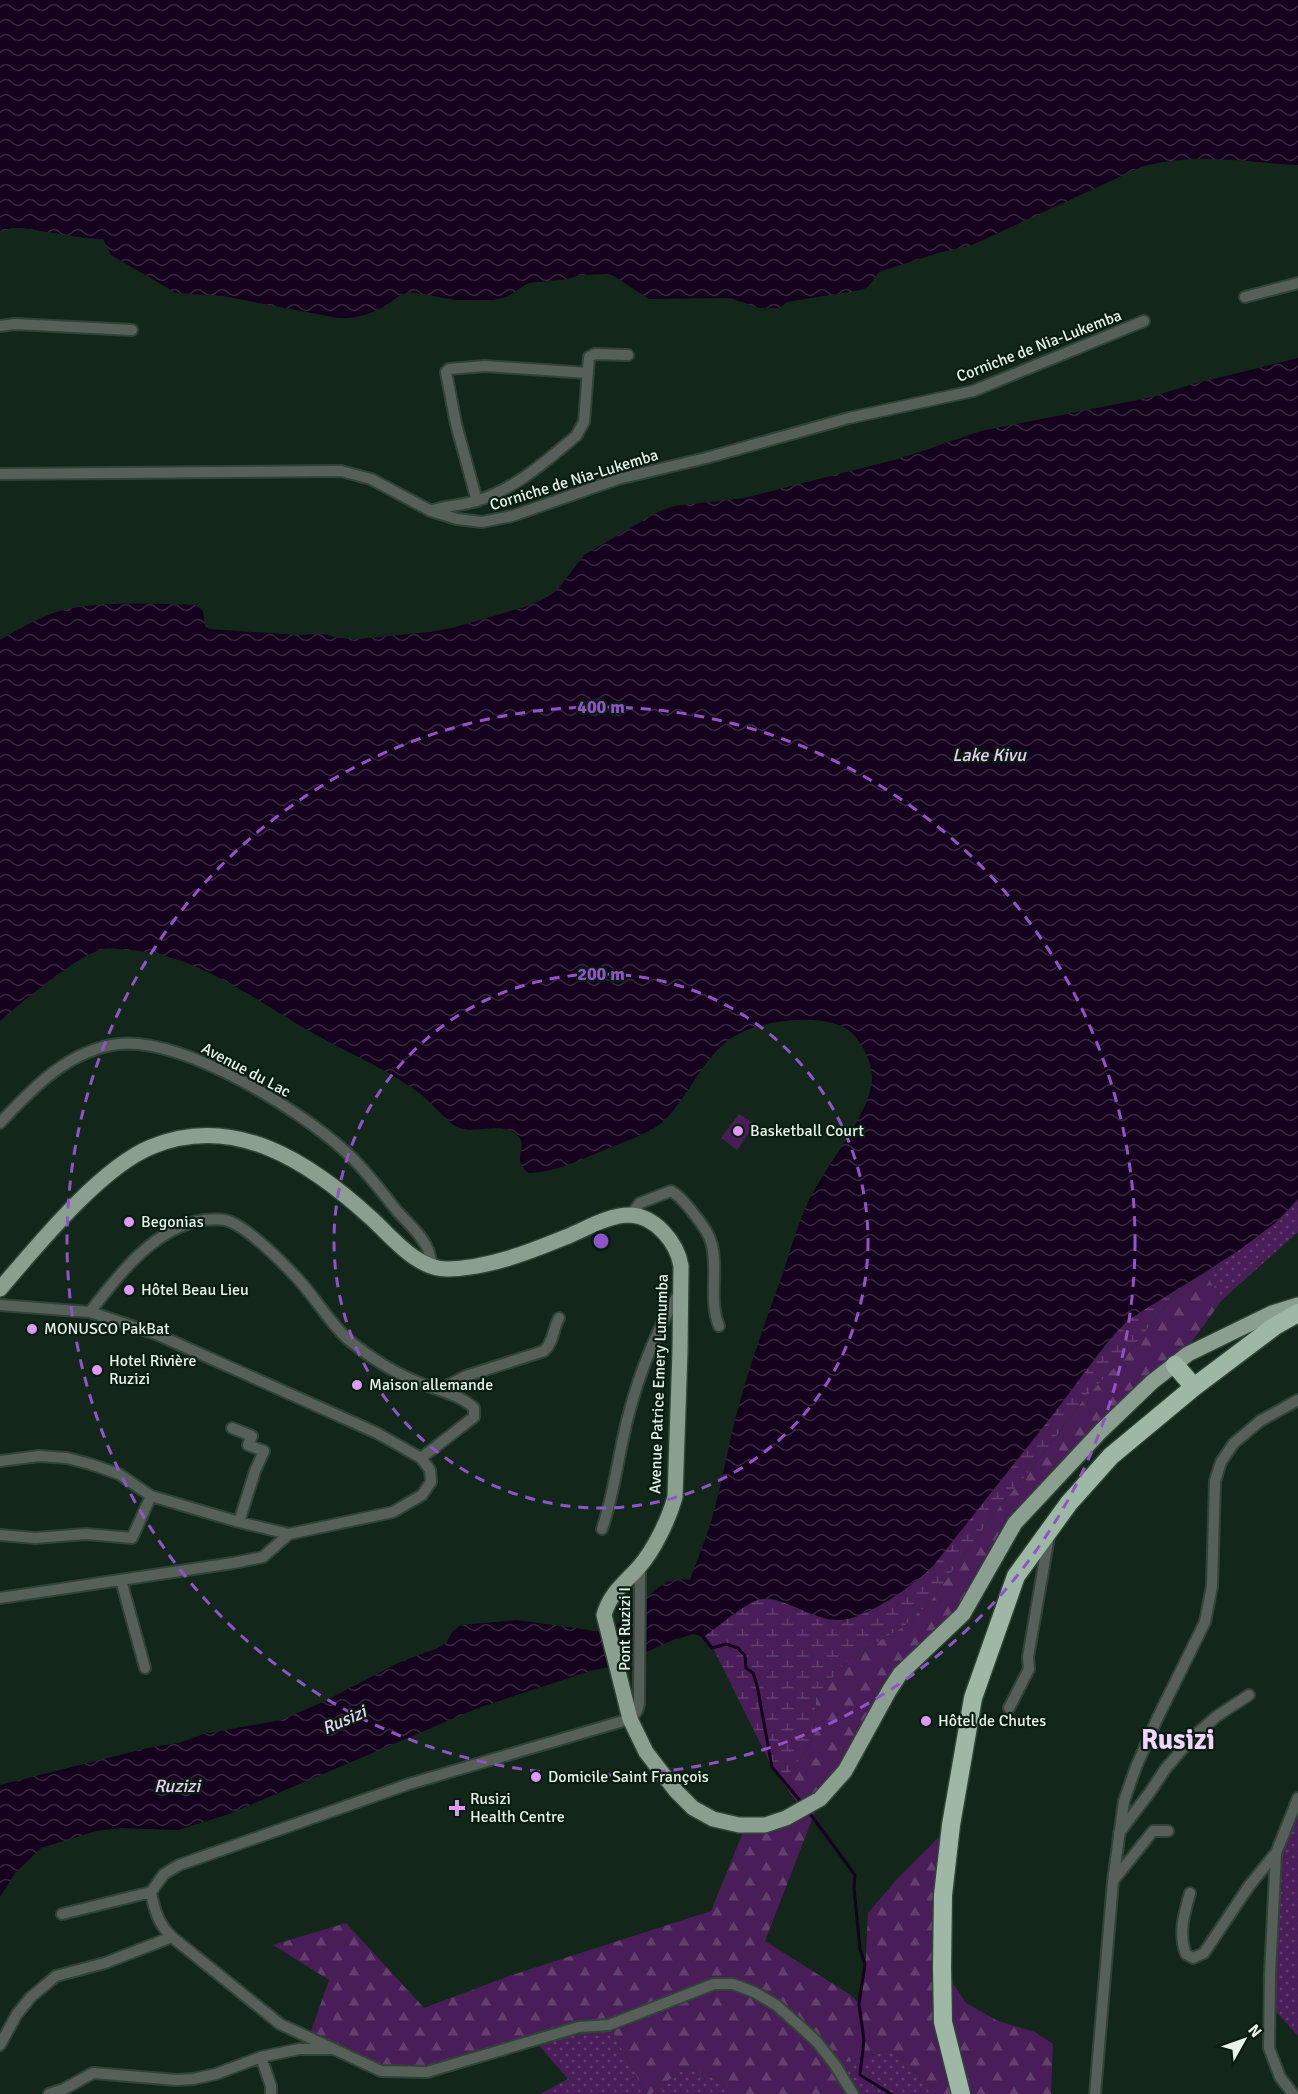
<svg xmlns="http://www.w3.org/2000/svg" width="1298" height="2094" font-family="Signika,sans-serif">
  <style>
    .grass { fill: url(#grass-dots) }
    .forest { fill: url(#forest-firs) }
    .wetland { fill: url(#wetland-marsh) }
    .park { fill: #491d57 }
    .water { fill: url(#water-waves) }
    .lines { fill: none; stroke-linecap: round; stroke-linejoin: round }
    .stream { stroke: #15001d; stroke-width: 3 }
    .street-casing { stroke: #304436; stroke-width: 14 }
    .primary-casing { stroke: #304436; stroke-width: 18 }
    .highway-casing { stroke: #304436; stroke-width: 21 }
    .street { stroke: #566059; stroke-width: 10 }
    .primary { stroke: #8a9f90; stroke-width: 15 }
    .highway { stroke: #9fb8a6; stroke-width: 18 }
    .ring { fill: none; stroke: #9054c7; stroke-width: 3; stroke-dasharray: 10 8 }
    .poi-dot { fill: #dd99f4; stroke: #081d10; stroke-width: 2 }
    .labels { text-anchor: middle; dominant-baseline: central; stroke-width: 4.5; stroke-linejoin: round; paint-order: stroke }
    .street-label { font-size: 16px; fill: #e6f3e9; stroke: #081d10 }
    .poi-label { font-size: 16px; fill: #e6f3e9; stroke: #081d10; text-anchor: start }
    .water-label { font-size: 18px; font-style: italic; fill: #eacdf4; stroke: #081d10 }
    .town-label { font-size: 28px; font-weight: bold; fill: #f1d4fb; stroke: #081d10 }
    .centre { fill: #9054c7; stroke: #081d10; stroke-width: 3 }
    .ring-label { font-size: 18px; text-anchor: middle; font-weight: bold; fill: #9054c7; stroke: #081d10; stroke-width: 4.5; stroke-linejoin: round; paint-order: stroke }
  </style>
  <defs>
    <pattern id="grass-dots" width="8" height="8" patternUnits="userSpaceOnUse" patternTransform="scale(1.5)"><rect width="8" height="8" fill="#491d57"/><path d="M2 2h.1M6 6h.1" fill="none" stroke="#633e6f" stroke-width="1.8" stroke-linecap="round"/></pattern>
    <pattern id="forest-firs" width="22" height="20" patternUnits="userSpaceOnUse" patternTransform="scale(1.5)"><rect width="22" height="20" fill="#491d57"/><path d="M5 1l3.5 6h-7zM16 11l3.5 6h-7z" fill="#633e6f"/></pattern>
    <pattern id="wetland-marsh" width="20" height="14" patternUnits="userSpaceOnUse" patternTransform="scale(1.5)"><rect width="20" height="14" fill="#491d57"/><path d="M1 5h8M5 5V1M11 12h8M15 12V8" fill="none" stroke="#633e6f"/></pattern>
    <pattern id="water-waves" width="16" height="10" patternUnits="userSpaceOnUse" patternTransform="scale(1.5)"><rect width="16" height="10" fill="#15001d"/><path d="M0 5q4-4 8 0t8 0" fill="none" stroke="#37263e"/></pattern>
  </defs>
  <rect width="100%" height="100%" fill="#122719"/>
  <path class="grass" d="M1298,1199V1232L1222,1300L1205,1273L1275,1223Z
    M1298,1793V2036L1268,2003L1273,1859Z
    M609,2025L646,2094H540L568,2079L535,2041Z
    M891,2050L933,2088V2094H853L835,2065Z
    M685,2068L720,2079L728,2094H651Z"/>
  <path class="forest" d="M1205,1273L1222,1300L1175,1365L1036,1499L976,1589L913,1661L820,1799L765,1941L849,1994L859,2003L865,1974L868,1913L897,1879L951,1825L942,1967L966,2003L998,2021L1035,2032L1053,2044L1051,2094H933V2088L891,2050L835,2065L853,2094H728L720,2079L685,2068L651,2094H646L609,2025L401,2073L309,2037L329,1980L273,1945L346,1923L424,2008L509,1976L711,1911L746,1825L802,1810L783,1783L814,1738L816,1696L850,1658L903,1627L930,1602L996,1511L1040,1458L1084,1399L1128,1353L1181,1287Z"/>
  <path class="wetland" d="M1181,1287L1128,1353L1084,1399L1040,1458L996,1511L930,1602L903,1627L850,1658L816,1696L814,1738L783,1783L772,1767L713,1648L703,1637C718,1627 747,1600 763,1599C780,1598 806,1612 822,1617L933,1566L1116,1332L1128,1320Z"/>
  <path class="park" d="M739,1114L755,1124L737,1150L721,1138Z"/>
  <path class="water" d="M0,0H1298V165C1245,162 1193,152 1141,167L972,245L938,253L879,272L868,287L861,290L787,302L780,308H759L730,298L649,299L614,276L606,274L580,275L568,279L528,283L507,297L493,300H456L409,292C400,294 395,299 388,304C373,314 356,319 338,318L223,296L176,293L111,255L103,239L85,238L22,228H12L0,232Z
    M1298,358V1199L1275,1223L1238,1251L1128,1320L1108,1341L1055,1412L933,1566C914,1585 867,1619 840,1620C828,1621 815,1615 804,1611C792,1606 774,1596 760,1599C746,1602 717,1628 703,1637L694,1634L673,1640L615,1666L593,1670L478,1708L229,1814L178,1830L121,1828L96,1831L41,1848L15,1873L0,1897V1785L152,1747L179,1743L204,1734L281,1720L325,1701L400,1662L438,1648L446,1643L453,1631L461,1625L517,1620L596,1631L611,1628L624,1620L655,1590L667,1582L680,1579L690,1580C698,1557 708,1535 714,1511C724,1474 730,1435 741,1398C753,1356 768,1314 783,1273C791,1249 798,1223 809,1200C817,1184 827,1169 837,1154C850,1134 873,1100 872,1076C871,1057 857,1031 839,1025C808,1014 754,1021 727,1041C699,1063 682,1110 656,1127C639,1137 620,1143 602,1151C578,1161 555,1172 529,1173C510,1159 528,1148 519,1137C501,1117 470,1140 451,1123C439,1113 430,1101 418,1092C385,1068 346,1052 311,1032C253,999 196,953 127,950C119,949 111,948 104,949C81,952 20,1004 0,1021V640C23,627 47,612 73,608C113,601 155,604 195,605L203,611L205,626L209,629L298,635L324,634L338,638L359,639L430,632L452,628L528,606L544,599L558,589L584,555L658,512L674,506L744,498L902,458L981,431L1148,398L1193,384Z"/>
  <g class="lines">
    <path class="stream" d="M702,1635L712,1648L726,1644L738,1648L745,1656L746,1668L753,1673L757,1685L772,1767L802,1803
      M808,1811L855,1875L854,1888L860,1949L865,1964L859,2004L864,2040L860,2075L891,2094"/>
    <g class="street-casing">
      <path id="street" d="M1245,297L1298,283
        M0,326L15,324L132,330
        M0,474L341,471L371,479L431,511L457,519L482,522L512,516L618,479L706,458L849,418L973,391L1144,321
        M477,501L456,424L446,372L449,369L485,366L588,373
        M431,511C445,505 461,506 476,501C515,489 545,462 576,436L584,422L589,357L595,354L628,355
        M0,1123C33,1088 68,1050 119,1044C184,1038 299,1109 346,1152C365,1169 381,1191 397,1211C407,1222 423,1236 428,1250C430,1255 431,1262 433,1268
        M631,1215L640,1203L671,1191C679,1195 685,1203 691,1210C698,1220 708,1230 711,1242C719,1267 708,1300 719,1326
        M0,1305L90,1312C118,1275 156,1226 204,1220C212,1219 223,1218 231,1222C251,1231 281,1261 297,1278C316,1298 329,1323 350,1341C372,1359 398,1375 425,1385C441,1391 460,1395 474,1408V1417L421,1458
        M441,1389L466,1376L544,1351C554,1342 553,1328 559,1318
        M232,1428L252,1436L248,1445L264,1451L255,1471L239,1522
        M0,1461L39,1456L67,1458L90,1464L119,1474L151,1496L239,1522L289,1534L393,1512L422,1495L431,1482L430,1470L421,1458L377,1433L156,1334L90,1312
        M602,1529C615,1491 618,1455 628,1417C639,1374 657,1328 681,1290
        M0,1535L35,1538L86,1534L132,1538L151,1496
        M640,1566L639,1704L637,1711L630,1719L409,1784L179,1865L164,1874L151,1892C154,1910 159,1925 172,1937L280,2024L381,2071L427,2072L579,2027L609,2025L714,1984H733L754,1992L776,2005L802,2028L817,2042L835,2065L853,2094
        M121,1580L145,1668
        M0,1598L233,1563L263,1557L289,1534
        M1009,1708L1029,1669L1028,1657L1049,1536
        M1119,1833L1150,1792L1166,1768L1195,1735L1217,1716L1249,1695
        M1113,1881L1153,1831H1168
        M1190,1893C1184,1914 1178,1934 1186,1954L1193,1958L1204,1953L1249,1886L1275,1854
        M62,1914L151,1892
        M0,2045L17,2014L31,1997L56,1976L105,1963L172,1937
        M261,2057L271,2086V2094
        M49,2094L64,2089L93,2073L177,2080L193,2079L216,2074L261,2057L299,2049H330
        M1095,2094L1113,1881L1124,1801L1136,1767L1158,1717L1205,1622L1212,1586L1215,1481L1221,1462L1234,1443L1260,1421L1298,1400
        M1293,2094L1280,2077L1269,2048L1270,1974L1276,1853L1298,1798"/>
    </g>
    <g class="primary-casing">
      <path id="primary" d="M0,1289C37,1246 100,1168 151,1147C235,1112 311,1163 371,1218C392,1237 417,1270 448,1269C489,1268 529,1252 566,1237C586,1229 608,1215 630,1215C655,1216 677,1242 681,1266L680,1351L675,1497C669,1519 654,1550 639,1567C625,1583 610,1593 604,1615L630,1719L646,1752L676,1791L693,1808L713,1819L739,1825H765L786,1818L820,1799L845,1771L889,1691L900,1674L963,1614L1015,1523L1101,1431L1152,1382L1188,1354L1272,1313L1298,1305"/>
    </g>
    <g class="highway-casing">
      <path id="highway" d="M1175,1365L1194,1387
        M961,2094L943,2022L942,1967L943,1895L951,1825L973,1698L1016,1576L1069,1503L1111,1456L1194,1387L1275,1326L1298,1313"/>
    </g>
    <use href="#street" class="street"/>
    <use href="#primary" class="primary"/>
    <use href="#highway" class="highway"/>
  </g>
  <g class="ring">
    <circle cx="601" cy="1241" r="267"/>
    <circle cx="601" cy="1241" r="534"/>
  </g>
  <g class="poi-dot">
    <circle cx="738" cy="1131" r="6"/>
    <circle cx="129" cy="1222" r="6"/>
    <circle cx="129" cy="1290" r="6"/>
    <circle cx="32" cy="1329" r="6"/>
    <circle cx="97" cy="1370" r="6"/>
    <circle cx="357" cy="1385" r="6"/>
    <circle cx="926" cy="1721" r="6"/>
    <circle cx="536" cy="1777" r="6"/>
    <path d="M454 1799h6v6h6v6h-6v6h-6v-6h-6v-6h6z"/>
  </g>
  <g class="labels">
    <g class="street-label">
      <text transform="translate(1039 346) rotate(-21)">Corniche de Nia-Lukemba</text>
      <text transform="translate(574 480) rotate(-17)">Corniche de Nia-Lukemba</text>
      <text transform="translate(246 1070) rotate(28)">Avenue du Lac</text>
      <text transform="translate(659 1384) rotate(-88)">Avenue Patrice Emery Lumumba</text>
      <text transform="translate(625 1629) rotate(-90)">Pont Ruzizi I</text>
    </g>
    <g class="poi-label">
      <text x="750" y="1131">Basketball Court</text>
      <text x="141" y="1222">Begonias</text>
      <text x="141" y="1290">Hôtel Beau Lieu</text>
      <text x="44" y="1329">MONUSCO PakBat</text>
      <text x="109" y="1361">Hotel Rivière<tspan x="109" dy="18">Ruzizi</tspan></text>
      <text x="369" y="1385">Maison allemande</text>
      <text x="938" y="1721">Hôtel de Chutes</text>
      <text x="548" y="1777">Domicile Saint François</text>
      <text x="470" y="1799">Rusizi<tspan x="470" dy="18">Health Centre</tspan></text>
    </g>
    <g class="water-label">
      <text x="989" y="755">Lake Kivu</text>
      <text transform="translate(344 1720) rotate(-24)">Rusizi</text>
      <text x="177" y="1786">Ruzizi</text>
    </g>
    <g class="town-label">
      <text x="1178" y="1740">Rusizi</text>
    </g>
  </g>
  <circle cx="601" cy="1241" r="9" class="centre"/>
  <g class="ring-label">
    <text x="601" y="713">400 m</text>
    <text x="601" y="980">200 m</text>
  </g>
  <g transform="translate(1244 2040) rotate(50)" stroke="#081d10" stroke-width="4.5" paint-order="stroke">
  <path d="M0-4.5L10 22L0 15L-10 22Z" fill="#e6f3e9"/>
  <text y="-9" font-size="16" font-weight="bold" text-anchor="middle" fill="#e6f3e9">N</text>
  </g>
</svg>
